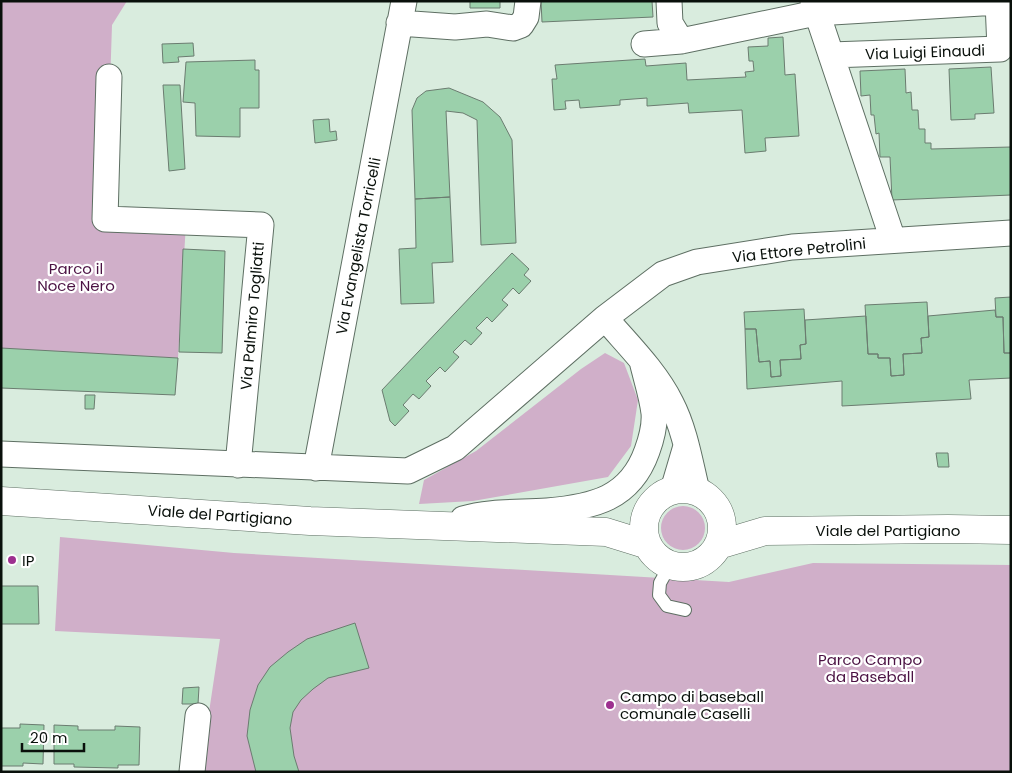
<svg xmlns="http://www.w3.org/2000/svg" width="1012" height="773" font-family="Poppins,sans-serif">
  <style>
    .green { fill: #d0afc9 }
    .building { fill: #9bd0ab; stroke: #6b7c70 }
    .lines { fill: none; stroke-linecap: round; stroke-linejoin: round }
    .service-casing { stroke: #5e6f63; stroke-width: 14 }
    .minor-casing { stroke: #5e6f63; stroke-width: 27 }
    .secondary-casing { stroke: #5e6f63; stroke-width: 29 }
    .service { stroke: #fff; stroke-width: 12 }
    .minor { stroke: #fff; stroke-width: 25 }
    .secondary { stroke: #fff; stroke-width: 28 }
    .poi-dot { fill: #9d308f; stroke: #fff; stroke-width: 2 }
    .labels { text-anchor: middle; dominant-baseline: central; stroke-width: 4.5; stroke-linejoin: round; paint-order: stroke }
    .street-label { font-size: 15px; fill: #09100b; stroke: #fff }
    .park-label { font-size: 15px; fill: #4b1243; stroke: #fff }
    .poi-label { font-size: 15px; fill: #09100b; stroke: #fff; text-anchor: start }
  </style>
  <rect width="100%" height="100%" fill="#d9ecde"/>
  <path class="green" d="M1,1H127L112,25L106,207L186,223L178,358L1,349Z
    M605,353L624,363L638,400L631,446L608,477L473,501L419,504L424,480L476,451L581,369Z
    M661 528a22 22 0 1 1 44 0a22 22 0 1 1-44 0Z
    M60,537L234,553L729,582L813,563L1011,565V772H200L220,639L55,631Z"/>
  <path class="building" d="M470,1H500V8H470Z
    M541,1H652L653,17L542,22Z
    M783,37L785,75L795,74L799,136L765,138L766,151L745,153L742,110L689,113L688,103L647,106V98L620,100V105L580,108L579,100L565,101L566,109L554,110L552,79H557L555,65L645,59L646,66L686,63L687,80L746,77L745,72L754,71L753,61H749L748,47L768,46V38Z
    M193,43L194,56L178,57L179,62L163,63L162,44Z
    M255,60V70H259V108H240V137L196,136L195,103L183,102L186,62Z
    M991,67L994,113L975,114V119L951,120L949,69Z
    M905,69L906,93L911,92L912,110H918L919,129H925V143H931V149L1011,147V195L892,200L890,157H880L879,133L876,134L874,115H871L870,95L861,96L860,71Z
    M163,85H180L185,169L169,171Z
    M449,88L483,102L500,117L512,140L516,243L481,245L477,120L463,113L446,111L450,197L415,199L412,110L417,98L426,91Z
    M329,119L330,132L336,131L337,140L315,143L313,120Z
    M450,197L453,262L432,263L434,303L401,304L399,249L416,248L415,199Z
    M183,249L225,251L222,353L179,352Z
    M512,253L529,269L524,275L531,281L519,294L513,288L502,300L508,305L492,322L487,317L476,328L482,333L471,345L465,340L453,352L459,357L445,372L440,367L426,381L431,386L419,399L413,394L403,405L409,411L395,426L390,421L382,390Z
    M1011,297V353H1004L1003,317H996L995,298Z
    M927,302L929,337L921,338L922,353L903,354L904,375L891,376L890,358H878V354H868L865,305Z
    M804,309L806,344L800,345L801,359L780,360L781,376L771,377L770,361L759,362L756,329H745L744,312Z
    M995,310L996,317H1003L1004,353H1011V378L969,380L971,399L842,406V381L747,389L745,329H756L759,362L770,361L771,377L781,376L780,360L801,359L800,345L806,344L805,320L866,316L868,354H878V358H890L891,376L904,375L903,354L922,353L921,338L929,337L928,316Z
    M1,348L178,358L175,395L1,388Z
    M85,395H95L94,409H85Z
    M936,453H948L949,467H938Z
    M1,586H38L39,624H1Z
    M355,623L369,668L328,678L313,689L301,700L293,712L290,728L294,756L299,772H256L247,736L250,710L258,685L270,667L288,652L307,639Z
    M199,687L198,704H182L183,688Z
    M20,724L44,725L43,764L23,763V766H1V728H20Z
    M54,725L78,726V730H115V726L140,727L139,765H118V768L74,767V764H54Z"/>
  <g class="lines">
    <g class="service-casing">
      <path id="service" d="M670,565L660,583L659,595L667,606L685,610"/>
    </g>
    <g class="minor-casing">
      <path id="minor" d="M669,1L670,23L681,41
        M813,1L893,240
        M399,23L455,27L487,24L513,28L521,25L526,17L528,1
        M644,44L681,41L816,13L998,2L1000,49L831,55
        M109,77L105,219L261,225L238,465
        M605,318C628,345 655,371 671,403C685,430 690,462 697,491
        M1,454L408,471L455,448L605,318L663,274L697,262L792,247L1011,233
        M316,468L404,1
        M673,490L686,446
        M463,519C489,511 519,513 547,511C593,507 630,499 647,451C651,440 655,425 654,413C652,396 646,378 642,361
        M192,772L198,716"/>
    </g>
    <g class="secondary-casing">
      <path id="secondary" d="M644 528a39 39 0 1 1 78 0a39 39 0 1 1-78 0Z
        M1,501L310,521L606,532L648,545
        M718,545L765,531L948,529L1011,530"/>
    </g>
    <use href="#service" class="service"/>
    <use href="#minor" class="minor"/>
    <use href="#secondary" class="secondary"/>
  </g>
  <g class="poi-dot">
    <circle cx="12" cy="560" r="5"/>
    <circle cx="610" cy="705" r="5"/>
  </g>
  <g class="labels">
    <g class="street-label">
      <text transform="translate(925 52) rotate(-2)">Via Luigi Einaudi</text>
      <text transform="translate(358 246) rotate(-79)">Via Evangelista Torricelli</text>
      <text transform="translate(799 250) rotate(-6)">Via Ettore Petrolini</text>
      <text transform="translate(252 316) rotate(-85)">Via Palmiro Togliatti</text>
      <text transform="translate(220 515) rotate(4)">Viale del Partigiano</text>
      <text x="888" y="530">Viale del Partigiano</text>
    </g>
    <g class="park-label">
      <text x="76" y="268">Parco il<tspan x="76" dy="17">Noce Nero</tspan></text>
      <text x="870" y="659">Parco Campo<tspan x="870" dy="17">da Baseball</tspan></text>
    </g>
    <g class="poi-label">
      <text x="22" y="560">IP</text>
      <text x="620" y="696">Campo di baseball<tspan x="620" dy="17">comunale Caselli</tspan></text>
    </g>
  </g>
  <rect width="1012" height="773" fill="none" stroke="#09100b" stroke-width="5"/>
  <path d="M22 743v8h62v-8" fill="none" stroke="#09100b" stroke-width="2.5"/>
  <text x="30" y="743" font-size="15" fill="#09100b" stroke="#ffffff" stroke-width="4" paint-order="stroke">20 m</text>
</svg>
